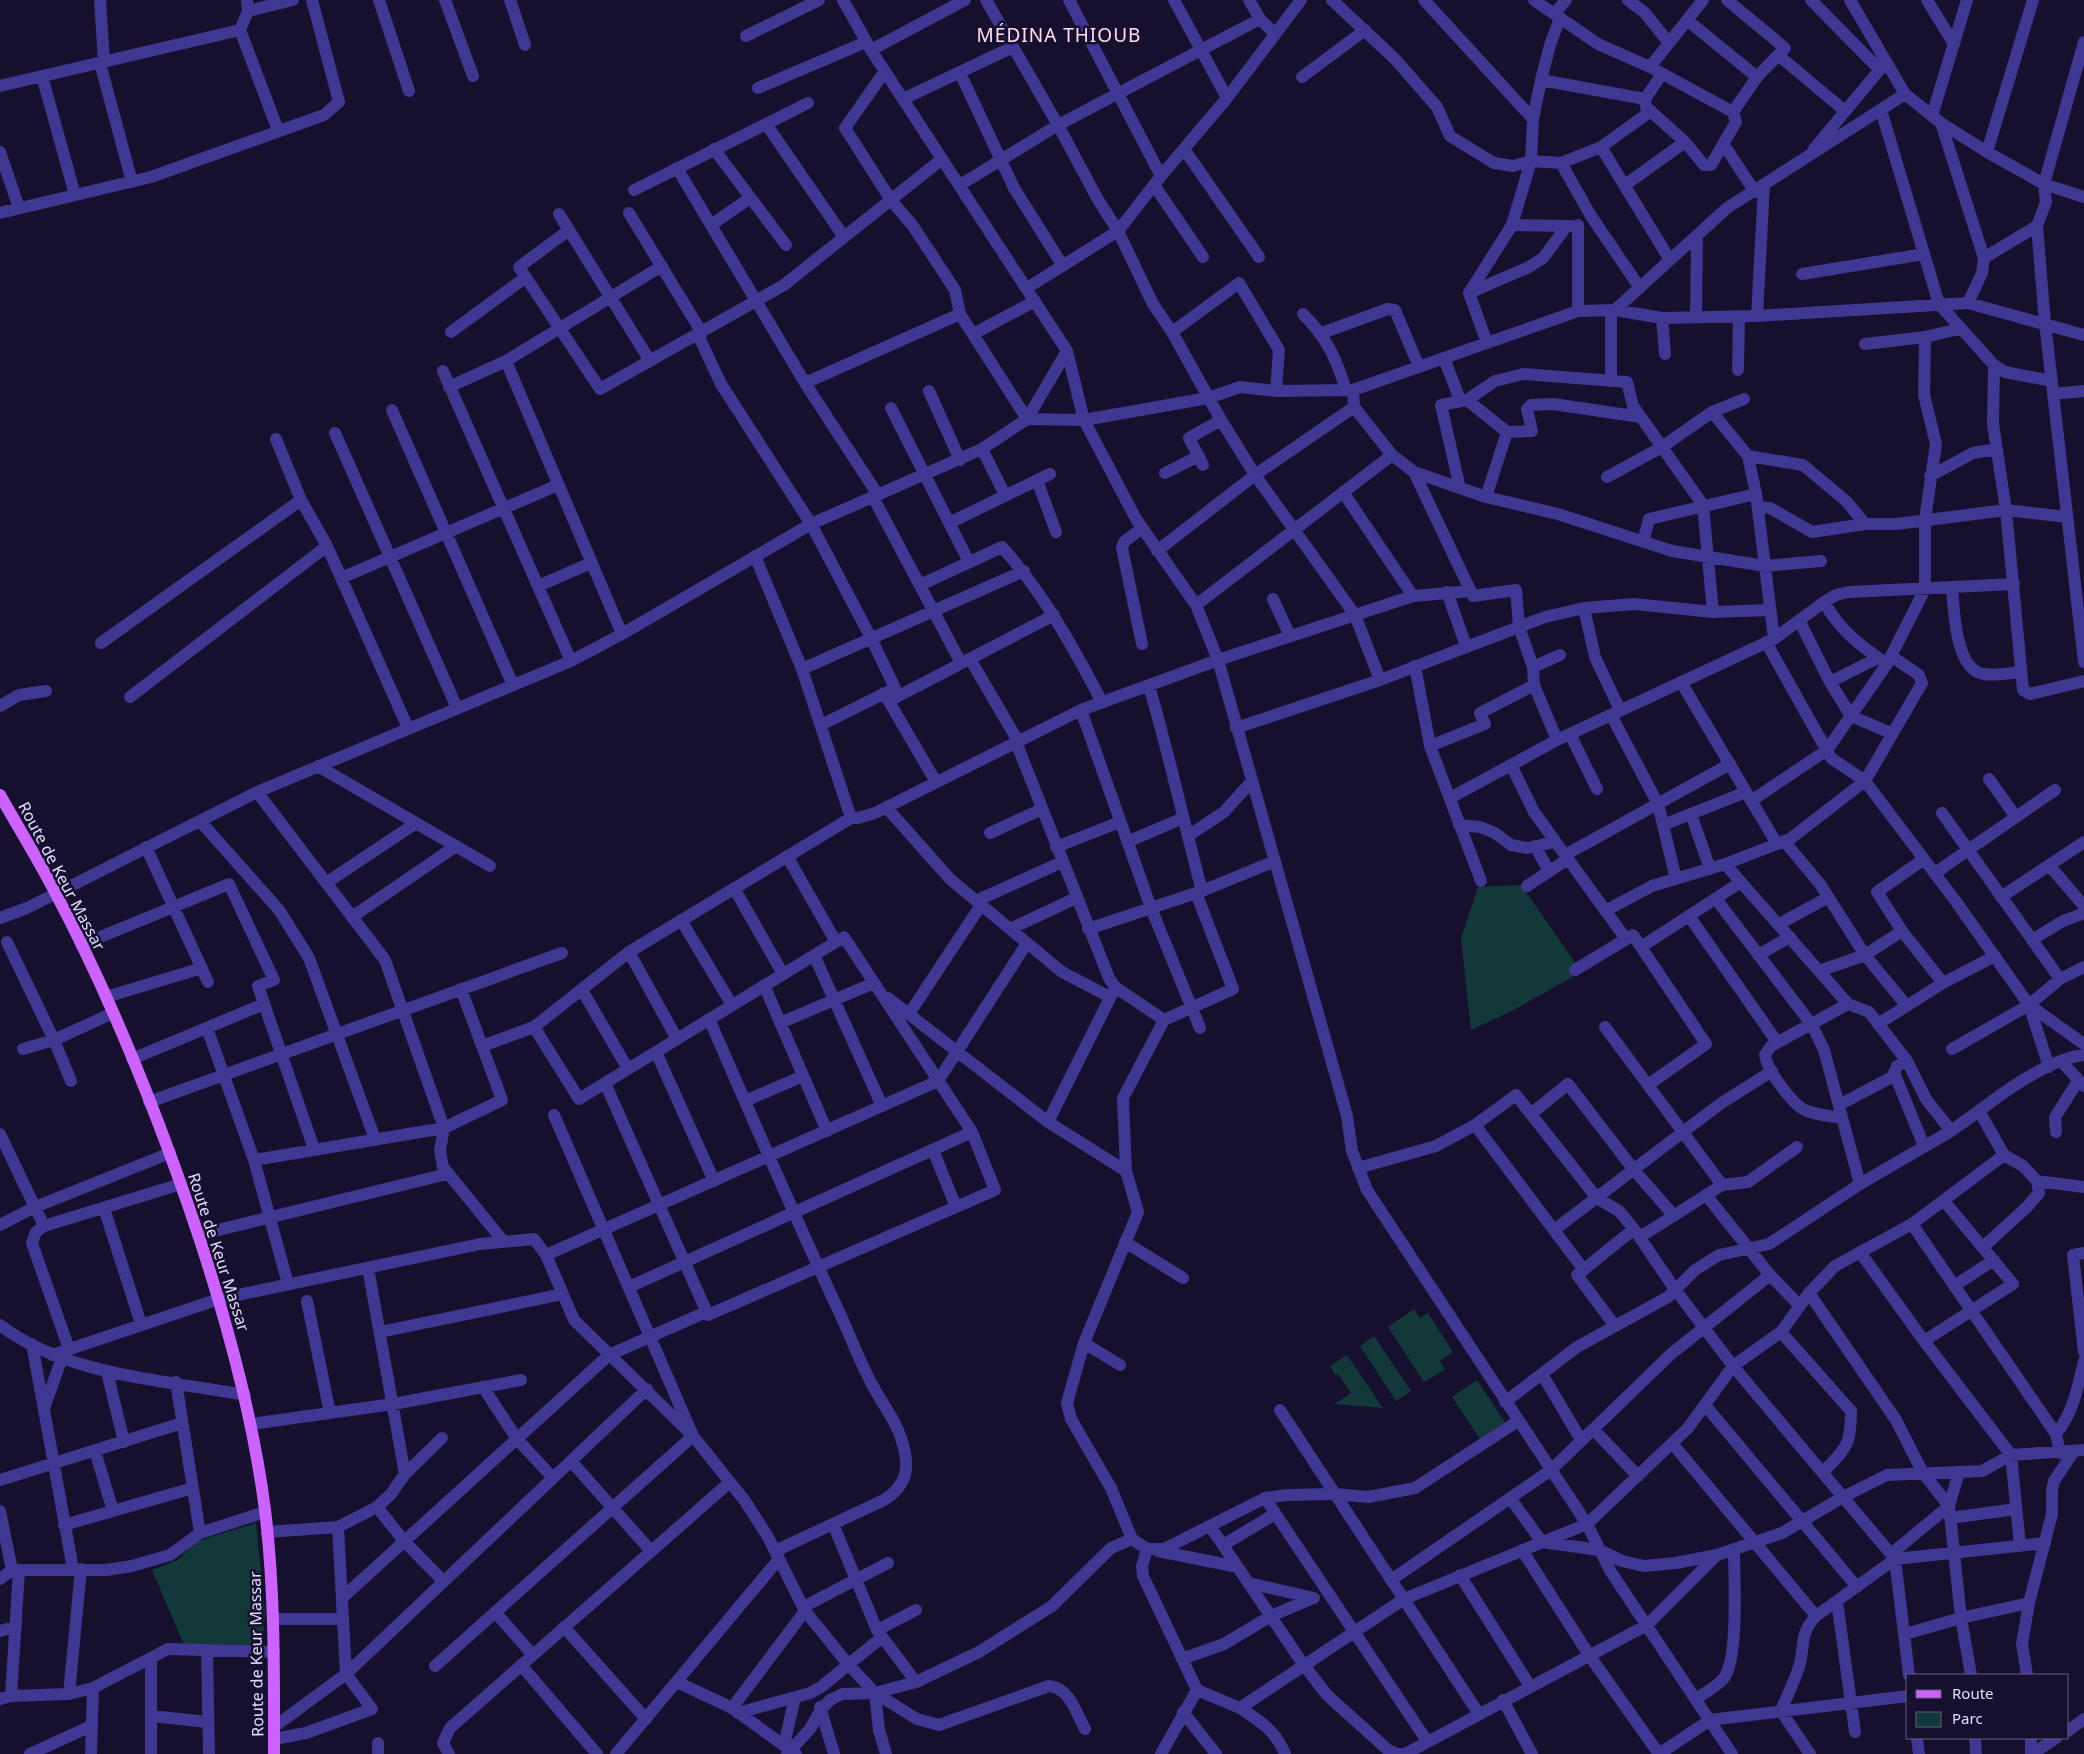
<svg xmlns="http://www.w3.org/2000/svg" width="2084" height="1754" font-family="'Noto Sans',sans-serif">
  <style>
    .green { fill: #123839 }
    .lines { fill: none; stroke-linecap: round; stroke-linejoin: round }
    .minor { stroke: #3f3791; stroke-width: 12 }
    .major { stroke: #cd63ff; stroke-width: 12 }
    .labels { text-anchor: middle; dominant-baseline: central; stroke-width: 5; stroke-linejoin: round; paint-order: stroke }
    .street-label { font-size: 16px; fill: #e2dcff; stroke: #160f2e }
    .quarter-label { font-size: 19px; letter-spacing: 1px; fill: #ffdef1; stroke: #160f2e }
  </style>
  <rect width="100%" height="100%" fill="#160f2e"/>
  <path class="green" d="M1521,885L1577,965L1571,970L1574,976L1514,1010L1471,1030L1461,938L1478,887Z
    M1414,1309L1420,1318L1428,1313L1453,1352L1440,1361L1445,1369L1424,1382L1388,1327Z
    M1374,1336L1411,1391L1396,1401L1360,1346Z
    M1347,1355L1383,1408L1334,1404L1351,1393L1338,1374L1335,1375L1330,1366Z
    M1477,1380L1505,1422L1480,1439L1452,1397Z
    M256,1523L265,1612L262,1647L184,1645L152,1570L178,1560L195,1542Z"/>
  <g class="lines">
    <path class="minor" d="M100,0L104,62
      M247,0L248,11L240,30L278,130
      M379,0L409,91
      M445,0L473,76
      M510,0L525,45
      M843,0L871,50L1067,351L1084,420L1136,519L1196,605L1218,660L1347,1116L1352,1151L1367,1190L1587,1524L1611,1572L1732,1754
      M986,0L1058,125L1097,198L1118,231L1153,304L1172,332L1221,420L1255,475L1355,615L1380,680
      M1069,0L1161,176
      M1174,0L1227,98
      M1249,0L1260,19L1275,34
      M1332,0L1395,59L1437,107L1450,136L1494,163L1513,166L1531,161L1561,163L1601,147L1651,111
      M1424,0L1533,119
      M1534,0L1598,44L1650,67L1733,112L1736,122L1711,165H1704L1685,142L1646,107L1645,99L1662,74
      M1628,0L1645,13L1669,43
      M1727,0L1785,48L1757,77L1733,112
      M1811,0L1879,69
      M1850,0L1905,94L1941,123L1987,152L2044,184L2084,197
      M1927,0L1954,44
      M248,11L293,0
      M1554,14L1566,0
      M1687,20L1757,77
      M746,36L819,0
      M2084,42L2044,184L2046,202L2037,226L2045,323L2084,662
      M871,50L965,0
      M1778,55L1845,111
      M100,63L132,182
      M1650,67L1703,0
      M885,71L845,128L891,200L913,226L955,290L960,314L1027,419
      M960,73L1014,188L1063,266
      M42,76L75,195
      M1302,77L1365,30
      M1541,80L1645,99
      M0,86L240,30
      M758,88L866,42
      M903,99L1013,47
      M1881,110L1939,304L1994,365L2005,372L2052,381
      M1932,116L1967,0
      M1941,123L1984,258L1982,273L1968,303
      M766,124L844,237
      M1724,145L1755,192
      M1601,147L1670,260
      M714,149L786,245
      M1184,149L1259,257
      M1813,150L1886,62
      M0,152L19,208
      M1987,152L2033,0
      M1561,163L1591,216L1640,288
      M677,168L805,383L878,495
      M960,185L1058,125L1260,19
      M1154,185L1203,257
      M1625,185L1685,142
      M634,190L808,103
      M0,213L151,177L324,115L339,102L312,0
      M629,213L702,333
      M559,214L650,361
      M711,225L750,198
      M1512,225L1571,226
      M569,230L519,267L600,389L784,285L942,159
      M1984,258L2037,226
      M1802,274L1924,254
      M1027,288L1118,231L1161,176L1227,98L1301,0
      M1469,293L1512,225L1531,161L1533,119L1541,80L1550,45L1560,18
      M1469,293L1529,267L1543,258L1566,227
      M1469,293L1487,343
      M1611,310V381
      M1615,310L1727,208L1905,94
      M1578,311V225
      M1303,314C1327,338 1336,358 1346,390
      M1757,316L1764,186
      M1696,317L1697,236
      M1662,318L1665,354
      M451,332L526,277
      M1172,332L1239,283L1279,350L1276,391
      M1322,333L1388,309L1395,310L1419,367
      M973,334L1035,301
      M698,335L721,384L811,524L871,638L895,688L821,725
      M1865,344L1925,337
      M1444,358L1460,400
      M506,361L622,634
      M1994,365L1993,424L2006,510L2023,690L2030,694L2084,681
      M1738,370L1739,317
      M443,371L571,661
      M805,383L960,314
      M449,387L506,361L662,266
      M1353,390L1354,407L1392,455L1414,472L1486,497L1558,514L1672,551L1765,566L1821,561
      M929,391L960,460
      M2053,394L2084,391
      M1467,400L1507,432L1532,431L1527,409L1531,405L1553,404L1641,417
      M891,408L969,562
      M392,410L513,685
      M1712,412L1748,456L1756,494L1774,639
      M1027,419L1084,420L1208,398L1240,387L1276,391L1353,390L1578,311L1615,310L1662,318L1757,316L1968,303L2084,335
      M335,433L457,708
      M276,439L301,500L327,546L408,728
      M982,449L1005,495
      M1748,456L1803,465L1846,501L1865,524H1896L2006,510L2067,517
      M1203,465L1189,438L1221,420
      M1414,472L1473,596L1516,590L1519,627L1533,667L1534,685L1480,713L1485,724L1430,746
      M1165,473L1199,456
      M1930,476L1973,453L1997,449
      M1607,477L1662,447L1712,412L1744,399
      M1037,480L1056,532
      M1460,488L1441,405L1467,400L1495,381L1523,374L1627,382L1633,406L1703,505L1713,612
      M1343,492L1413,596
      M873,497L961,663
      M1486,497L1507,432
      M1758,507L1770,508L1812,532L1865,524
      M949,523L1050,474
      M1643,542L1649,519L1756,494
      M1157,551L1255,475L1354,407
      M755,556L802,669L851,818
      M341,578L558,485
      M920,585L1002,547C1044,594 1073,647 1102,702
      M538,586L591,563
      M1952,588C1954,609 1955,669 1983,674C1994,676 2009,673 2021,672
      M1447,592L1466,646
      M1273,599L1290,636
      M1824,602C1841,632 1860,645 1887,664
      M1196,605L1392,455
      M1584,608L1595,657L1620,710
      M1799,620L1830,682L1851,716L1891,733
      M1766,642L1831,758L1865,781L1957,903L2029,1005L2049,1067
      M101,643L301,500
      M1142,644L1122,548L1124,542L1142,528
      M970,659L1018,741
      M1415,666L1430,746L1481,881
      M1533,667L1560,655
      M802,669L1024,571
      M1681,682L1777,844
      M1830,682L1878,658
      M1534,685L1557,740
      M1149,686C1169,754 1184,823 1202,891
      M884,693L936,782
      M130,697L327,546
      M889,701L1054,615
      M0,706L19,695L46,691
      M1081,710L1151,908L1200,1028
      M1611,715L1658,804L1676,879
      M1236,728L1380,680L1545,617L1584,608L1634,604L1713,612L1770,610
      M1570,734L1597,789
      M1016,742L1109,978L1115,987L1164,1020
      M1511,765L1534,812L1626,939
      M318,766L490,866
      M1989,779L2016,817
      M257,792L385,960L444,1128L440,1150L443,1167L504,1242
      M1450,798L1557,740L1774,639L1824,602L1836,595L1849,592L2014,584
      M1751,801L1827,750L1887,664L1925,589V519L1936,444L1924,395L1925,337L1959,329
      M886,807L950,879L1062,972L1110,997
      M1942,813L2060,979
      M1691,814L1710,869
      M200,821L279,910L309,958L375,1139
      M1459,825L1480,827L1495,833L1511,845L1527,848L1555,842
      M1663,825L1746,792
      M990,833L1042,809
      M1188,836L1224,812L1252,781
      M1784,841L1820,884L1865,955L1906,1005
      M1127,842L1183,818
      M1535,846L1549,871
      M146,847L208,982
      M1056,847L1120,822
      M1565,855L1730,764
      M787,856L836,942
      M1924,859L1877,892L1902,931L1943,983
      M1725,864L1848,1004L1869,1012L1907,1061L1926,1099L1951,1131
      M2049,865L2084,906
      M1935,873L2055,790
      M326,883L416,823
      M1527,886L1568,859
      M734,888L783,974
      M1196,893L1233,989L1164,1020L1123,1098L1126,1171L1138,1212L1084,1343L1067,1403L1071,1419L1111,1488L1132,1539L1147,1549H1164L1265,1498L1287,1495L1335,1494L1368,1497L1415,1488L1518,1421
      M2001,897L2084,842
      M1716,899L1812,1025L1824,1050L1860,1184
      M976,901L1062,862
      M1605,911L1652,886L1725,864L1790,839L1865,781L1922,683L1919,675L1891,656
      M1689,916L1777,1042
      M352,917L456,846
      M0,918L27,908L257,792L571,661L622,634L811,524L982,449L1027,419L1067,351
      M681,920L732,1005
      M1779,924L1827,898
      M1010,929L1076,898
      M1088,929L1202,891L1275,861
      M2032,940L2063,921L2084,913
      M7,942L54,1040L71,1081
      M81,945L229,884L274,980L258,986L314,1149
      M1641,947L1741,882
      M629,952L677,1039
      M814,955L882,1106
      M1758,955L1790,937
      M1575,970L1633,935L1706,1044L1648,1085
      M1819,971L1865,955L1902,931
      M764,985L827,1131
      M582,990L628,1069
      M106,997L202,968
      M888,998L1048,1122L1126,1171
      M2029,1005L2084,1044
      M909,1014L981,905
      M709,1019C753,1119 795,1218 841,1316C852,1340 861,1365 874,1388C883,1405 895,1419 901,1438C910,1465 909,1484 884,1500L775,1551
      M780,1023L874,983
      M1878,1024L1943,983L1995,956
      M534,1027L579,1099L844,937L972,1132L995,1190L708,1315L605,1083
      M1605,1027L1722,1185
      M207,1028L254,1160L288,1284
      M482,1046L534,1027L629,952L851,818H858L875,813L1081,710L1218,660L1413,596L1471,591
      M23,1049L54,1040L113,1013
      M1952,1049L2029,1005L2060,979L2084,967
      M656,1052L714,1181
      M132,1059L264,1004
      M2061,1061L2084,1086
      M1895,1075L1924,1146
      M745,1101L803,1076
      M149,1102L562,953
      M1839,1105L1892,1077L1897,1066L1907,1061
      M1979,1111C2006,1090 2049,1059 2084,1055
      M1531,1114L1568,1084L1634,1170L1674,1216
      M1842,1118C1831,1116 1818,1115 1807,1111C1793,1106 1767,1070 1765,1055L1771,1046L1848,1004
      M1048,1122L1114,990
      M1475,1125L1584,1270
      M2056,1132L2055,1117L2078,1081
      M0,1134L44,1226
      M933,1150L956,1207
      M254,1160L444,1128L502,1100L461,989
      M1358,1168L1436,1146L1475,1125L1516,1095L1597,1198L1619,1211L1634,1229L1674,1288L1733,1366L1895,1559L1909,1675
      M1706,1195L1770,1275L1800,1306
      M104,1208L141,1324
      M1912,1224L2056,1434L2060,1453
      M0,1225L35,1207L170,1153
      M1554,1230L1720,1104L1772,1071
      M198,1235L447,1174
      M1640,1237L1722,1185L1748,1182L1797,1147
      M1125,1242L1183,1278
      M1983,1247L2027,1207L2039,1193L2037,1181
      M1860,1252L1924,1341L2011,1455L2020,1546
      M2084,1253L2073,1255L2084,1352
      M546,1255L938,1081L1027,943
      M368,1268L405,1474
      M1954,1286L1994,1260
      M629,1287L972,1132
      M1809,1293L1896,1420L1923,1473L1949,1506L1961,1618L1971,1675
      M307,1301L330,1413
      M0,1325C67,1376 164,1380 245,1395
      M1615,1326L1577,1275L1634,1229
      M380,1332L563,1294
      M1781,1332L1851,1411C1851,1446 1846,1448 1823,1472
      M1924,1341L2013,1284L1944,1201
      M1084,1343L1120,1365
      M32,1344L73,1569
      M69,1349L32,1243L36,1232L44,1226L181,1184
      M52,1355L219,1299L480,1244L534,1239L546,1255L574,1320L693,1436L745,1501L768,1537L805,1611L848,1664L875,1693L879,1730L886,1754
      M107,1372L124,1442
      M1542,1374L1581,1440
      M176,1382L200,1533
      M483,1387L517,1439L553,1478
      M1505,1402L1577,1347L1668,1297L1695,1270L1719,1255L1769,1244L1860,1184L1951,1131L1979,1111L2004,1155L2023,1166L2037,1181L2084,1187
      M1705,1405L1857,1587
      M44,1408L62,1358
      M1280,1410L1479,1714
      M251,1424L393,1404L521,1380
      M1593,1429L1638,1476
      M2056,1434C2073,1413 2078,1387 2084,1361
      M1672,1443L1816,1616
      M95,1451L113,1511
      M571,1461L651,1551
      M0,1480L182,1423
      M1265,1498L1427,1741
      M1510,1498L1542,1542L1599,1550L1622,1561L1644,1566L1676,1563L1717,1555
      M377,1507L404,1541L444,1582
      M0,1511L12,1570
      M1950,1518L2016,1509
      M833,1524L877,1630L916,1682
      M64,1525L193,1488
      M1210,1526L1303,1664L1327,1695L1388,1750L1397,1754H1405L1647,1625L1717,1555L1782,1533L1843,1497L1887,1475L1982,1471L2011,1455L2084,1450
      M267,1532L338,1527L377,1507L391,1494L405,1474L442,1438
      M1223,1545L1275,1514
      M1147,1549L1142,1566L1143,1576L1197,1690L1161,1754
      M1522,1550L1589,1655L1659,1754
      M1158,1551L1238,1567
      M1891,1554L1949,1506L1959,1472
      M1460,1575L1530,1686
      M0,1579L12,1570H106L132,1566L170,1555L200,1533L265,1512
      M1391,1580L1551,1470L1671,1354L1770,1275
      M1249,1583L1314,1598
      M342,1598L609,1355L706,1312
      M1837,1601L1855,1732
      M803,1607L888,1563
      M495,1612L532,1654
      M274,1619H343
      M564,1627L646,1719
      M877,1630L916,1610
      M0,1631L16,1627
      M1905,1634L1961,1618L2029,1603
      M207,1650L209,1754
      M151,1658V1754
      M1182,1659L1224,1644L1271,1616L1313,1598
      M521,1665L597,1754
      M435,1666L693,1436L554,1115
      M2027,1675L2022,1644L2029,1603L2052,1514V1490L2054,1481L2074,1451
      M677,1682L732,1708L796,1754
      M1197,1690L1240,1708
      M875,1693L917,1719L939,1725L1049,1686C1070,1688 1076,1713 1085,1729
      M69,1694L81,1569
      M11,1696L19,1570
      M0,1699L11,1696L69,1694L93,1688L168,1649L274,1652
      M1696,1699C1704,1693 1718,1686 1724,1678C1739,1657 1734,1577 1734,1549
      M1503,1700L1532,1754
      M820,1707L834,1754
      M732,1708L805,1611
      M1183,1712L1216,1754
      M738,1713L810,1693L821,1687L881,1638
      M151,1716L208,1722
      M274,1727L346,1674L647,1389
      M2068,1731L2084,1719
      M1917,1738L1919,1754
      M1975,1738L1976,1754
      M2031,1738V1754
      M274,1739L306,1733L372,1709L346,1674L338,1527
      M784,1745L795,1697
      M30,1754L91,1726
      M91,1754L93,1688
      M378,1754V1743
      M449,1754L443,1743L450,1728L730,1482
      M616,1754L779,1559
      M787,1754L810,1729L820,1711L830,1700L842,1694L875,1693L916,1682L979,1652L1052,1606L1111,1548L1132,1539
      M1285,1754C1276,1731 1260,1721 1240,1708L1404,1599L1587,1524L1688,1428L1733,1366L1781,1332L1809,1293L1835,1266L1912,1224L2004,1155
      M1659,1754L1710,1720L1908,1696
      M1810,1754L1781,1711C1787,1696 1794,1682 1799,1667C1805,1646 1799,1634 1816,1616L1895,1559L2045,1543
      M2032,1754L2056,1738"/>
    <path class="major" d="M0,795C18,827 38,859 55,892C113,1001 159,1118 198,1234C228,1325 253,1416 265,1510C275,1591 274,1673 274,1754"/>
  </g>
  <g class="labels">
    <g class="street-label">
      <text transform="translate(62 876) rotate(62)">Route de Keur Massar</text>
      <text transform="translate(219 1252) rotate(72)">Route de Keur Massar</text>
      <text transform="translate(256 1654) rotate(-91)">Route de Keur Massar</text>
    </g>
    <g class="quarter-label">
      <text x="1059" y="35">MÉDINA THIOUB</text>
    </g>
  </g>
  <rect x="1906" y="1674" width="162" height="65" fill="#160f2e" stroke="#686182"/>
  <rect x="1916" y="1690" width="25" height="8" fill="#cd63ff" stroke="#686182"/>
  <text x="1952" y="1699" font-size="15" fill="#e2dcff">Route</text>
  <rect x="1916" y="1712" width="25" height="15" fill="#123839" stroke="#686182"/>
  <text x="1952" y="1724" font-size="15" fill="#e2dcff">Parc</text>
</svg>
